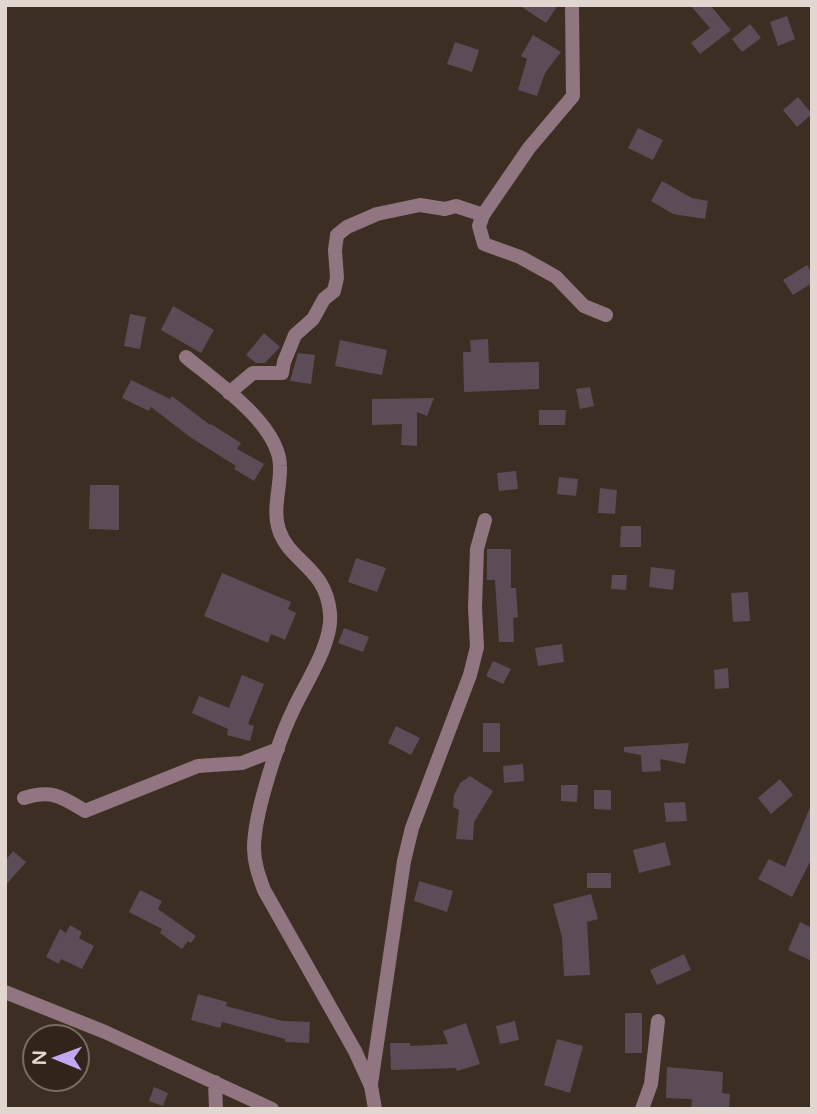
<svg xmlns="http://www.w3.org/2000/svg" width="817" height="1114" font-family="'Varela Round',sans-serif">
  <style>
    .building { fill: #5c4c58 }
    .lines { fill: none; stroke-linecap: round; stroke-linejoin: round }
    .street { stroke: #917580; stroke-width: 14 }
  </style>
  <rect width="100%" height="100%" fill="#3c2e22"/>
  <path class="building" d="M519,5H558L546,23Z
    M690,5H710L731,30L700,54L691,43L710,28Z
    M787,16L795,39L778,46L770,22Z
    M750,24L761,38L742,52L732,39Z
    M533,35L561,52L545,73L537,96L518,90L527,59L521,56Z
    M455,42L479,50L472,72L447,64Z
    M798,97L812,114L797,127L783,110Z
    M638,128L663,140L653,160L628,148Z
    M662,181L692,198L708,201L705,219L673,214L651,201Z
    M807,265L812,274V283L793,295L783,280Z
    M173,306L214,330L201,353L161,330Z
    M130,314L146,317L140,349L124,346Z
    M264,333L280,347L265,363H256L246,355Z
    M488,339L489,363L539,362V389L464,392L463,352H471L470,340Z
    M340,340L387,350L382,375L335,366Z
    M298,353L315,355L311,384L290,381Z
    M131,380L170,399L172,396L210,425L211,424L241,443L237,449L264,464L254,481L234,469L236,466L190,437L151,407L149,411L122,398Z
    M590,387L594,406L580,409L576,389Z
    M434,398L427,416L417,412V446L401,445L402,424L372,425V399Z
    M539,410H566L565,425H539Z
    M516,471L518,489L499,491L497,473Z
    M559,477L578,479L576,496L557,494Z
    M90,485H119V530L89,529Z
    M600,488L617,490L615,514L598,513Z
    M621,526H641V547H620Z
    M487,549H511V588H516L518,617L513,618L514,642H499L495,580H487Z
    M356,558L386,568L377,592L348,582Z
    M651,567L675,570L673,590L649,587Z
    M222,573L291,602L288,609L296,613L285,640L271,634L268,643L204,616Z
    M612,575H627L626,590L611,589Z
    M748,592L750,621L733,622L731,593Z
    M344,628L369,637L363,652L338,643Z
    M562,644L564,662L538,666L535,648Z
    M493,661L511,669L503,684L486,676Z
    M728,668L729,688L715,689L714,670Z
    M242,675L264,684L248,724L254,726L250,741L227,735L228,729L192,713L199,696L229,708Z
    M483,723H500V752H483Z
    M396,726L420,738L411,755L388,743Z
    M689,743L685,764L660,759L661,771L642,772L641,755L624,752V747Z
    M523,764L524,781L504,783L503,766Z
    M470,776L493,791L474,822L473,840L456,839L459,810L453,807L454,795L460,783Z
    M780,779L793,795L771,814L758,798Z
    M561,785H578L577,802L561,801Z
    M594,790H611V810L594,809Z
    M685,802L687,821L666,822L664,803Z
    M812,803V858L792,897L758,879L769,859L785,867Z
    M665,842L671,865L639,873L633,850Z
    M13,851L26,862L5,886V861Z
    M587,873H611V888H587Z
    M419,881L453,891L447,912L414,901Z
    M140,890L162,901L158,909L196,936L191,943L188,941L182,949L160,933L162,929L129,912Z
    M591,894L598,919L587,922L590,975L564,976L562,937L553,904Z
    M800,922L812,928V961L788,950Z
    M70,925L82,932L79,938L94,946L82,969L61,959L59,964L46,957L60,929L66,933Z
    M684,954L691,970L657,985L650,970Z
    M198,994L227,1002L226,1006L283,1021L310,1022L309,1043L285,1042V1039L222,1022L220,1028L191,1020Z
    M625,1013H642V1053H625Z
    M515,1021L519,1040L500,1044L496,1026Z
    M466,1023L480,1064L457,1071L456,1068L391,1070L390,1043H410V1046L448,1044L443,1031Z
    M557,1039L583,1046L570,1093L544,1085Z
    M667,1067L723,1072L722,1093L730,1094L729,1109H691L692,1099L666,1098Z
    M154,1087L168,1093L163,1106L149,1101Z"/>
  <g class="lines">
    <path class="street" d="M572,5L573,96L529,148L483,215L479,226L484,244L520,257L540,268L556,277L584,306L606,315
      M186,357C216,382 279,424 280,466C281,487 272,509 279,530C290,563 326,567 330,613C333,642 307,681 295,706C279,738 254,813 254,848C254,863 259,876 264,890L355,1051L371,1086L375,1109
      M229,393L253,373H282L284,362L295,335L313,319L324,299L334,291L337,278L335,250L337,235L347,227L377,214L420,205L445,209L456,206L483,215
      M24,798C52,789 62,797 85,811L198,766L242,763L278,749
      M5,992L105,1032L272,1109
      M215,1082L216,1109
      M371,1084L404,861L412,828L470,675L477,647L475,607L477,549L485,520
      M642,1109L651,1084L658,1021"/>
  </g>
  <rect width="817" height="1114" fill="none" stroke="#e1d7d0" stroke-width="14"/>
  <g transform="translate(56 1058) rotate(271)"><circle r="33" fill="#322418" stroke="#786c62" stroke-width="2"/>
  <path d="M0-5L12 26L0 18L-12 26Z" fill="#c1a8f3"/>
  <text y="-10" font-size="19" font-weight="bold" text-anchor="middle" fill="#e1d7d0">N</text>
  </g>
</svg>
